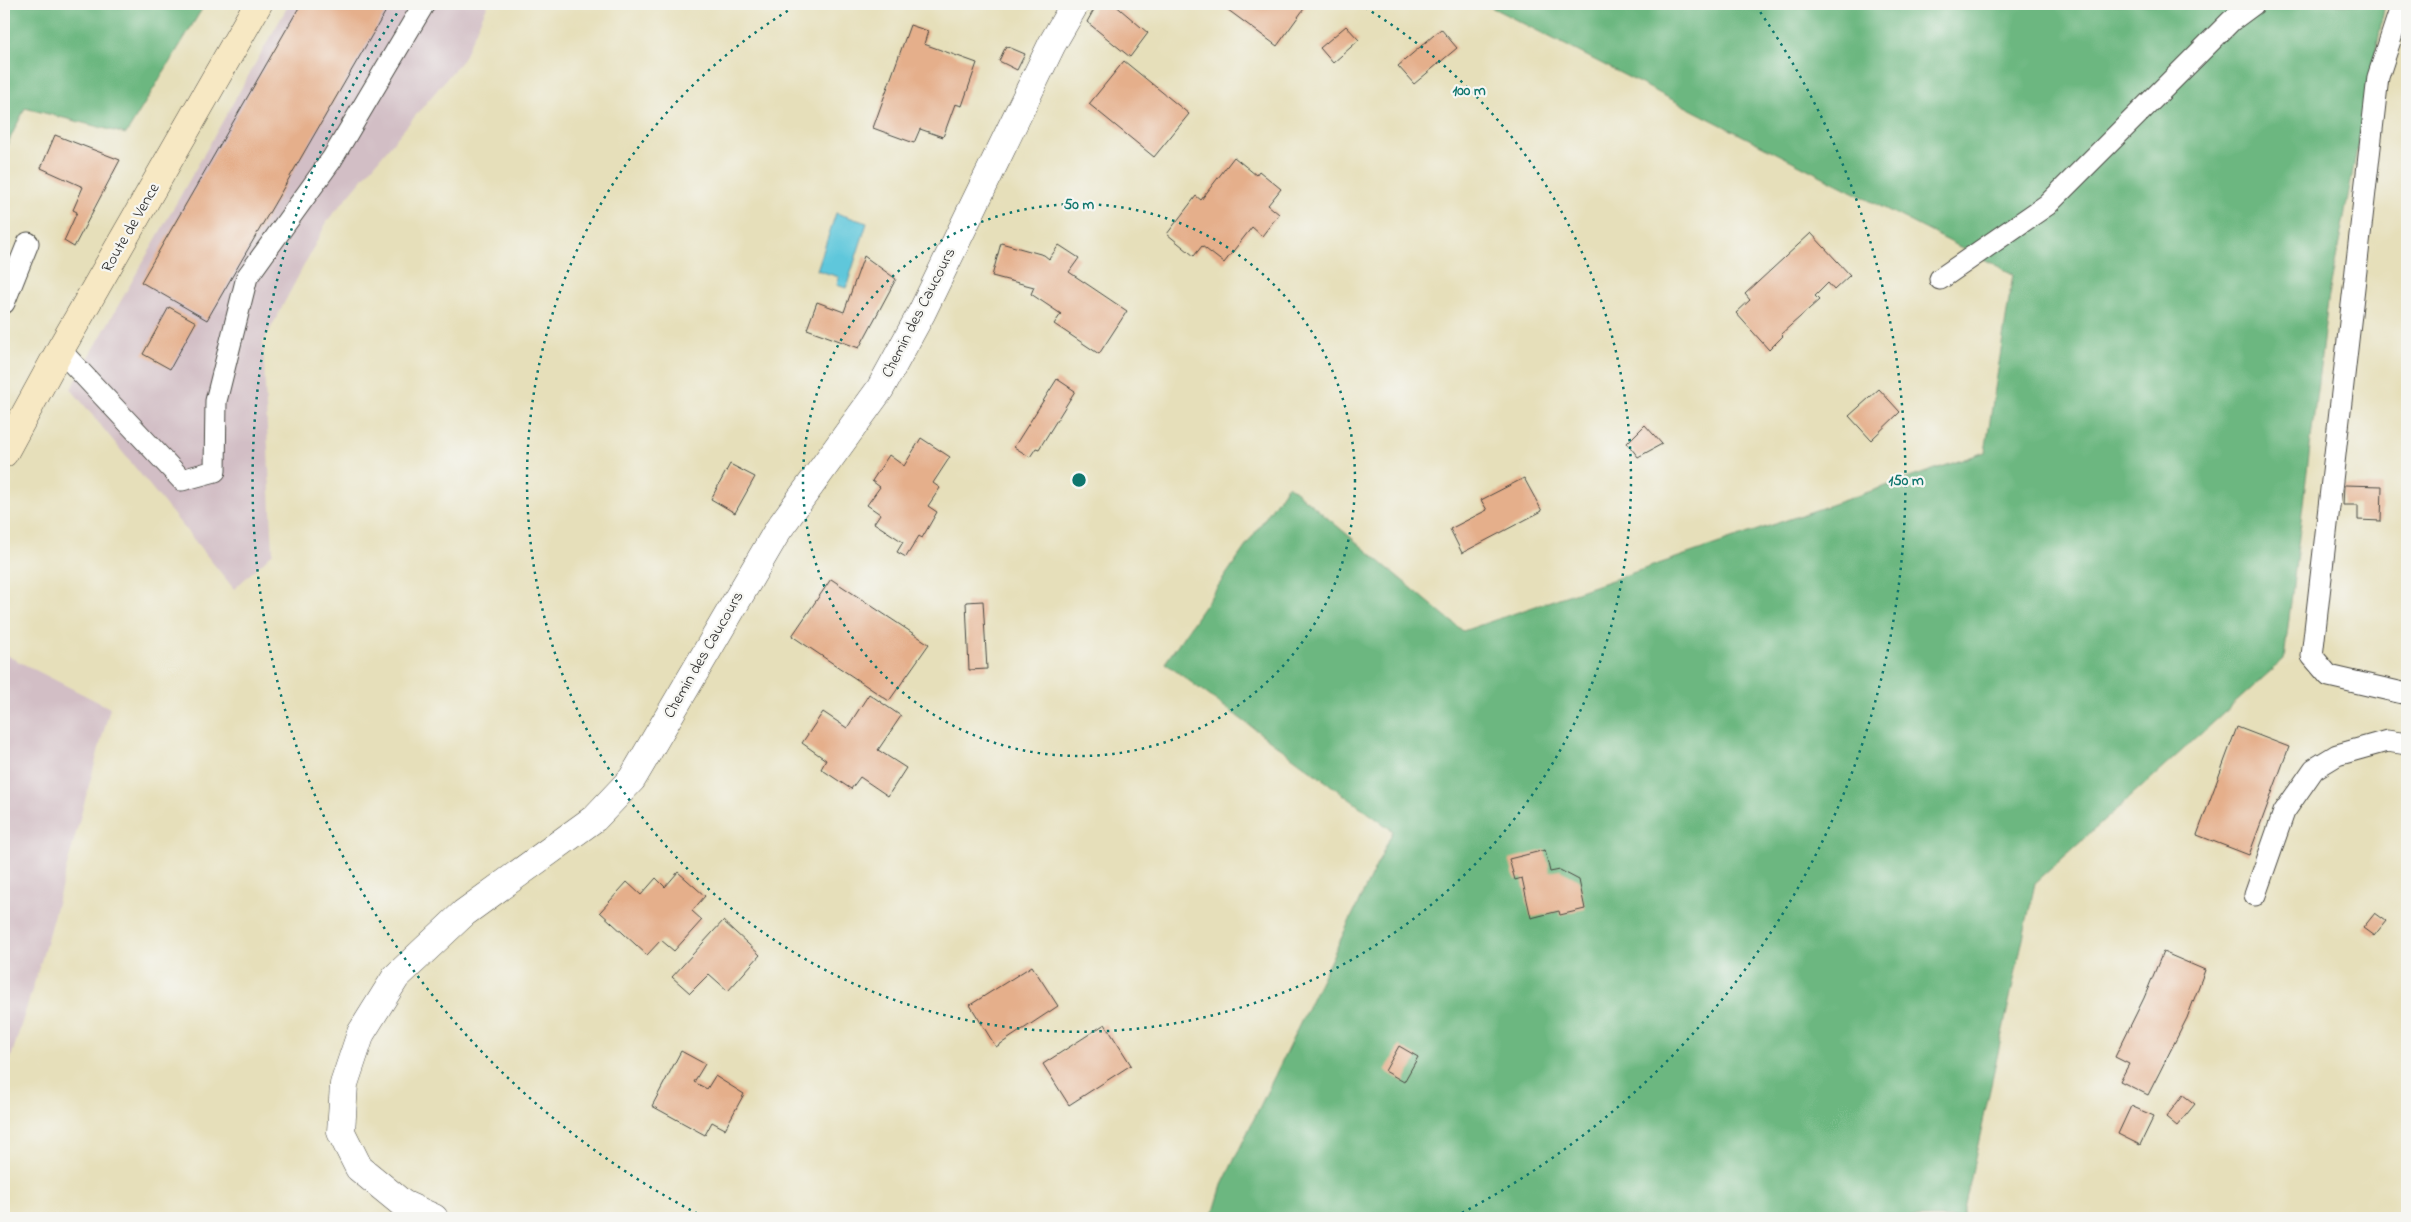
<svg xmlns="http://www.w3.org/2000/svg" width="2411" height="1222" font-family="'Indie Flower',sans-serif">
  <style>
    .industrial { fill: #d2bec5 }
    .forest { fill: #6cb780; stroke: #4c7156 }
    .water { fill: #5fc7db; stroke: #457983 }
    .building { fill: #e5af8b }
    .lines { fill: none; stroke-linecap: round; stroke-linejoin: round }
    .service-casing { stroke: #474640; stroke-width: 23 }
    .minor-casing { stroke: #474640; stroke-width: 29 }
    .secondary-casing { stroke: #474640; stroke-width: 29 }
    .service { stroke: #fff; stroke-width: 21 }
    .minor { stroke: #fff; stroke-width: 28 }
    .secondary { stroke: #f7e8c3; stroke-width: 28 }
    .ring { fill: none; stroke: #0f766e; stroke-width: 2.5; stroke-dasharray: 2.5 5 }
    .labels { text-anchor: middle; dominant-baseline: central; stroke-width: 4.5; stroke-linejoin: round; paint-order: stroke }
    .street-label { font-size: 16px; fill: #2b2b2b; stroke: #f6f6f2 }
    .centre { fill: #0f766e; stroke: #f6f6f2; stroke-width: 2.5 }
    .ring-label { font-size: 15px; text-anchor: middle; font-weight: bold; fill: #0f766e; stroke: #f6f6f2; stroke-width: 4.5; stroke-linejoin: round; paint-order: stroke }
  </style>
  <rect width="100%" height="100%" fill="#f6f6f2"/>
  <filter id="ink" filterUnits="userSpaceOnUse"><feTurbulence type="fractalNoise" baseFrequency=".02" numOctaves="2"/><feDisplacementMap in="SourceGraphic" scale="10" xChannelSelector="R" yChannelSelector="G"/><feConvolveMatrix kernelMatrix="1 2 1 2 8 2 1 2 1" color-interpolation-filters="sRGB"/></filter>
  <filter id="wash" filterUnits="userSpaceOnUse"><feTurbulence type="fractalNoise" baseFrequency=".0096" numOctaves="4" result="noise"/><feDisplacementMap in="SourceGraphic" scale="20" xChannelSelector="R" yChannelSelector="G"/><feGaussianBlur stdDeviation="1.12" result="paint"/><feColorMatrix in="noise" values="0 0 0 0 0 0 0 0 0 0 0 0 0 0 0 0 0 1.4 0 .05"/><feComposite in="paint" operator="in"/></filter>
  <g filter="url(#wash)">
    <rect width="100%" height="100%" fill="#e6dfba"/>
    <path class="industrial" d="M289,4H488L463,59L328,220L263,343L273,553L234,589L71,389Z
      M4,654L110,708L42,958L4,1080Z"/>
    <path class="forest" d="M4,4H205L126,134L25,108L4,151Z
      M1485,4H2385L2328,300L2284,659L2035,883L1962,1218H1212L1222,1185L1393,831L1165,663L1288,485L1463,631L1985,452L2013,274Z"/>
    <path class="water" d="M836,213L867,223L846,288L837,285L839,277L817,270Z"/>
    <g id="blocks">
      <path class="building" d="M301,4H390L207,320L141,282Z
        M1097,4H1114L1148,33L1130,57L1087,22Z
        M1220,4H1303L1306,6L1277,46Z
        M910,25L928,31L924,44L977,63L962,106L955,104L943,137L920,129L914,143L873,128Z
        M1346,26L1359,40L1333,63L1320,48Z
        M1441,29L1457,48L1414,84L1398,66Z
        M1006,46L1025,54L1017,70L999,61Z
        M1124,61L1189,114L1154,157L1089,104Z
        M55,135L120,160L74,247L64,241L77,212L73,210L83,187L41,168Z
        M1234,157L1256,175L1259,171L1281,189L1268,205L1279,214L1262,236L1252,227L1224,263L1202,246L1194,256L1167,234L1196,196L1201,200Z
        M1811,233L1850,275L1834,290L1828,283L1815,296L1819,300L1781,334L1783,336L1769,350L1736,313L1750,300L1745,294Z
        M1001,243L1044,255L1049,259L1059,245L1079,258L1069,272L1127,311L1099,354L1054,324L1061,314L1031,294L1034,287L992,276Z
        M864,256L896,279L859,348L807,329L817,302L844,312Z
        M169,307L196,322L170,369L143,354Z
        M1057,379L1075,391L1039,449L1036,448L1030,457L1014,447Z
        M1879,389L1900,412L1871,440L1849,416Z
        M1645,425L1662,444L1638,457L1627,443Z
        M921,438L950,457L933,483L940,488L928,506L937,512L922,538L919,536L906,557L897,552L903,542L874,523L880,514L867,505L880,487L872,481L889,455L904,466Z
        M730,464L755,477L735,513L711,499Z
        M1524,478L1542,511L1462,553L1450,529L1487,510L1481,500Z
        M2344,485L2382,486L2381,521L2358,520V505H2343Z
        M831,579L929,644L889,701L792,636Z
        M983,601L987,669L969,670L966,602Z
        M869,694L901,716L878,750L906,768L888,796L860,777L851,789L821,769L826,760L802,743L823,712L847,728Z
        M2237,727L2289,747L2249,855L2197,835Z
        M1545,850L1550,872L1560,870L1579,880L1585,909L1560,915L1559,911L1531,918L1522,878L1515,880L1509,859Z
        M678,872L705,896L692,911L702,920L674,951L661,940L647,955L600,912L627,882L641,895L656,878L665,887Z
        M2375,913L2386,921L2374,936L2363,928Z
        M723,921L760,955L728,991L709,974L690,993L672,977Z
        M2163,952L2205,970L2187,1018L2148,1095L2120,1081L2129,1064L2115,1057L2144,998Z
        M1032,966L1058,1006L996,1047L970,1005Z
        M1105,1024L1131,1065L1069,1105L1043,1064Z
        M1399,1046L1418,1057L1404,1082L1385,1071Z
        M681,1051L705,1064L694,1082L707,1089L715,1076L744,1094L725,1129L712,1122L705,1135L652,1106Z
        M2183,1095L2195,1104L2177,1126L2166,1117Z
        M2131,1106L2154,1116L2140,1145L2118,1134Z"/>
    </g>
  </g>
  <g filter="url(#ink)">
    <use href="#blocks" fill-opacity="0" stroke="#474640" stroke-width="1"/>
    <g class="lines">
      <g class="service-casing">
        <path id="service" d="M2402,4L2378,77L2312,656L2329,676L2407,694
          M1940,279L2047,205L2231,21L2254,4
          M4,303L28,243
          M60,350L182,480L215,471L216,401L247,277L332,159L424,4
          M2255,895L2284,812L2314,769L2337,755L2387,741L2407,744"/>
      </g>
      <g class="minor-casing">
        <path id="minor" d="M434,1218L403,1204L359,1168L341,1132L344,1084L361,1033L396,977L464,913L595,818L632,779L778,530L880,389L922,312L1052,44L1075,4"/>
      </g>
      <g class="secondary-casing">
        <path id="secondary" d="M4,453L60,350L258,4"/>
      </g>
      <use href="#service" class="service"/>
      <use href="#minor" class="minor"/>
      <use href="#secondary" class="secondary"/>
    </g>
  </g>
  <g class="ring">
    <circle cx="1079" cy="480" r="276"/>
    <path d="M1359 4A552 552 0 1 1 799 4"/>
    <path d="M704 1217A827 827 0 0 1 402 6M1756 6A827 827 0 0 1 1454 1217"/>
  </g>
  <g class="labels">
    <g class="street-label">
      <text transform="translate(131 228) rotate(-60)">Route de Vence</text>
      <text transform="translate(919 313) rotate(-63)">Chemin des Caucours</text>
      <text transform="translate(704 655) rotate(-60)">Chemin des Caucours</text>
    </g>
  </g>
  <circle cx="1079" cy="480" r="8" class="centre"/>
  <g class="ring-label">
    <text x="1469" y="95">100 m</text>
    <text x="1079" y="209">50 m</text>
    <text x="1906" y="485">150 m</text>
  </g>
  <rect width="2411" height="1222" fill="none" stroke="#f6f6f2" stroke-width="20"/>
</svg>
